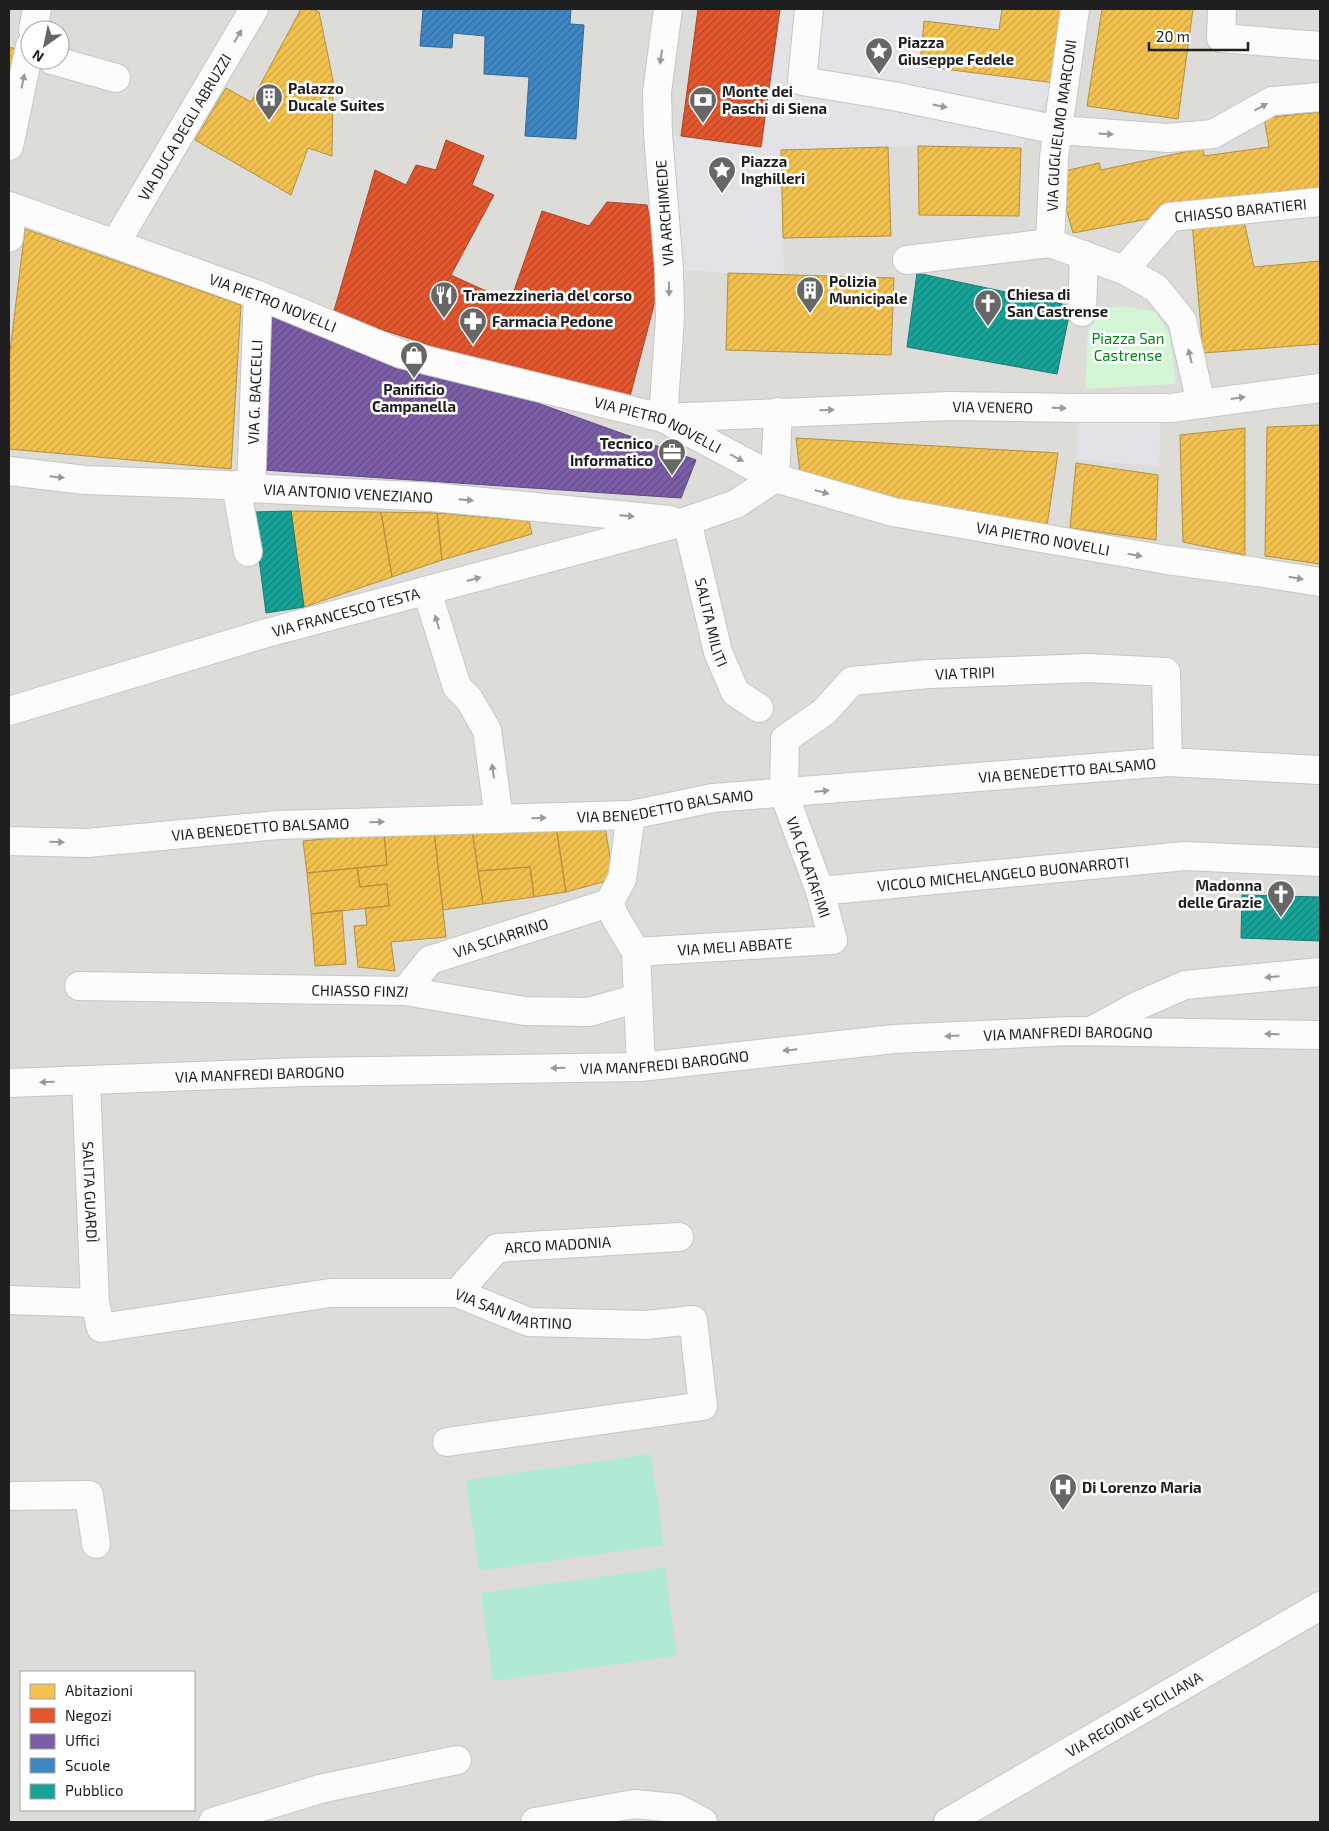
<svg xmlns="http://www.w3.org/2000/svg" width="1329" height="1831" font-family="'Exo 2',sans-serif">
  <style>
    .residential { fill: #dddcd9; fill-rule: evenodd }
    .park { fill: #d4f6d6 }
    .pitch { fill: #b0e9d4 }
    .parking { fill: #dededb }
    .plaza { fill: #e3e2e7 }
    .homes { fill: url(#homes-hatch); stroke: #b39040 }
    .shops { fill: url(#shops-hatch); stroke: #a9462a }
    .offices { fill: url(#offices-hatch); stroke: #5f4b7e }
    .schools { fill: url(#schools-hatch); stroke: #356893 }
    .public { fill: url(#public-hatch); stroke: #197b74 }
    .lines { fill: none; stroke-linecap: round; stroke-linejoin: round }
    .minor-casing { stroke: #c6c6c4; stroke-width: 30 }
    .minor { stroke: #fcfcfc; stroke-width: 28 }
    .oneway { fill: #999 }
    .labels { text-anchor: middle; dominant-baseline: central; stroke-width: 5; stroke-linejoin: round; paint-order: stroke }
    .poi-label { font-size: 15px; font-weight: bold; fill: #1f1f1f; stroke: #fff; text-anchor: start }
    .street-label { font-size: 15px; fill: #1f1f1f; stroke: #fff }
    .park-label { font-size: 15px; fill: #038816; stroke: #fff }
  </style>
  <defs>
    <pattern id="homes-hatch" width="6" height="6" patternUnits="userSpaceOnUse" patternTransform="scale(1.25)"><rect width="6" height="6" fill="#f2c14e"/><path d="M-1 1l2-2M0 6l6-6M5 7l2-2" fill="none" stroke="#cfa544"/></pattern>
    <pattern id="shops-hatch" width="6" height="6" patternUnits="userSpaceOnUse" patternTransform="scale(1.25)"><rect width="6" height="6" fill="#e4572e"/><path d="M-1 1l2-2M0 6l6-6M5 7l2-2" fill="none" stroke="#b84727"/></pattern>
    <pattern id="offices-hatch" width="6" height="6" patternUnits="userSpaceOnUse" patternTransform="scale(1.25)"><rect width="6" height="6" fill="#7b5ea7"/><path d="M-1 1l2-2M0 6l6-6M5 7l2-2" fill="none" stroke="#644d87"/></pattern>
    <pattern id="schools-hatch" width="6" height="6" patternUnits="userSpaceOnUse" patternTransform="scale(1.25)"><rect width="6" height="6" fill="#3f88c5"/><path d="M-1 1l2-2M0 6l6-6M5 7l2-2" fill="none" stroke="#346f9f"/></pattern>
    <pattern id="public-hatch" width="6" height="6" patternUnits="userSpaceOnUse" patternTransform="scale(1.25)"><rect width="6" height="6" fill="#17a398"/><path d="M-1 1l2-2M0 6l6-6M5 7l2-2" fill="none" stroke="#14847b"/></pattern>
  </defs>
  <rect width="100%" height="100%" fill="#eeede8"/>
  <path class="residential" d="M9,9H1320V1822H9ZM30,30H60V60H30ZM21,1672H194V1810H21Z"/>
  <path class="park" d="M1125,306L1156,312L1170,336L1176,384L1085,389L1088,330L1102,309Z"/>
  <path class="pitch" d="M651,1454L664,1545L479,1571L466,1480Z
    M665,1568L677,1656L493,1681L481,1593Z"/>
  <path class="parking" d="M1320,197V261L1254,267L1243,216Z"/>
  <path class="plaza" d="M780,9H1002L999,30L924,21L920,66L1055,83L1021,148L918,146L781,150L784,275L728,273L669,269L658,134L761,147Z
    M1078,413H1161L1159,467L1077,459Z"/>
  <path class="homes" d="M301,9H312L319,12L333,80L332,156L308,148L291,195L195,140L226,88L251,102Z
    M1002,9H1063L1055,83L920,66L924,21L999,30Z
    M1102,9H1193L1178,119L1087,106Z
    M9,47L20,50L9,92Z
    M1320,112V187L1073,233L1056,173L1099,163L1101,170L1203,148L1204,156L1269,147L1264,118Z
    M918,146L1021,148L1019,216L919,215Z
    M888,147L891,236L783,238L781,150Z
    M1243,216L1254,267L1320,261V344L1203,353L1192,222Z
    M25,229L241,305L231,469L9,449V360Z
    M728,273L894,278L891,355L726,350Z
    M1320,425V564L1265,556L1267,427Z
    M1245,428V555L1183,542L1180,435Z
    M796,438L1058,453L1047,526L865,504L800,472Z
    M1076,463L1158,475L1156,540L1070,528Z
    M291,511L381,512L392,577L304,607Z
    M381,512L437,513L442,560L392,577Z
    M437,513L529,521L532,534L442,560Z
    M604,822L614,879L566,892L556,826Z
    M556,826L566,892L534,897L530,867L478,871L472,829Z
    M472,829L483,904L443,910L434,831Z
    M434,831L446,937L391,942L395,971L358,967L354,926L367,925L365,908L389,906L387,884L360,887L357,868L387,865L384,833Z
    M384,833L387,865L307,873L303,841Z
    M530,867L534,897L483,904L478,871Z
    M357,868L360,887L387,884L389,906L311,914L307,873Z
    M342,910L346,964L315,966L311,914Z"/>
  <path class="shops" d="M698,9H780L761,147L681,136Z
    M446,140L484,156L472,185L494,195L451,275L510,302L542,211L589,226L607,202L647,205L656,251L659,286L628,404L526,376L333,314L375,170L406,185L416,165L436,170Z"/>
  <path class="offices" d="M267,313L401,354L696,460L681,498L263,470Z"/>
  <path class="schools" d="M423,9H571L570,24L584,25L576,139L525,136L529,77L484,74L485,36L453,33L452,48L420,46Z"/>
  <path class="public" d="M917,273L1071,306L1057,374L907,347Z
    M291,511L304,607L266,613L253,512Z
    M1242,895L1320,897V941L1241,938Z"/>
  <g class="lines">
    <g class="minor-casing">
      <g id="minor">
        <path d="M809,9L802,81L893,96L1058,130L1168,138L1213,134L1272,101L1320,97"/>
        <path d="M1222,9L1221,38L1320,46"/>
        <path d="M33,30L37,9"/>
        <path d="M52,60L116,78"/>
        <path d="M9,146L30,46"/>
        <path id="s1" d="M9,206L258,295L401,354L663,418L775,478L893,512L1167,560L1257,572L1320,582"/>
        <path d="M9,238L12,208"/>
        <path id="s2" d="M1050,243L1054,157L1075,9"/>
        <path id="s3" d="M115,244L254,9"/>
        <path d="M907,260L1050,243L1124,270L1156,288L1182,320L1201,404"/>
        <path id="s4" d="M1124,270L1170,217L1320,202"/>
        <path d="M1082,312L1084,255"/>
        <path id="s5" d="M663,418L950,406L1077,408H1171L1320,388"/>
        <path d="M663,418L670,318L669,269L658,134L657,92L668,9"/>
        <path id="s6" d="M9,471L85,480L225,485L251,488L432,497L670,520"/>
        <path d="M775,478L778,412"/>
        <path d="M236,485L248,552"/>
        <path id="s7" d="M251,488L258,295"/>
        <path id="s8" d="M687,521L718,652L735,692L759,708"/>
        <path d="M427,591L457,687L469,699L487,730L499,819"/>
        <path id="s9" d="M9,711L263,634L687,521L736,504L775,478"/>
        <path d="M631,815L622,879L609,903L615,917L636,952L641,1067"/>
        <path id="s10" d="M9,841L87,843L278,825L631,815L713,798L1168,762L1320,770"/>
        <path id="s11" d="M820,891L1185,856L1320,862"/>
        <path id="s12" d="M636,952L833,940L820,891L784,794L785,739L824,712L852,681L929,674L1088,668L1166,672L1168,762"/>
        <path id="s13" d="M79,986L405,991L524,1011L589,1012L638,998"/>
        <path id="s14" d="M405,991L430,960L609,903"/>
        <path d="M1093,1030L1137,1006L1185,985L1320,972"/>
        <path id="s15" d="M86,1081L95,1303"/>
        <path id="s16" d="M9,1083L304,1072L641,1067L894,1039L1070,1031L1320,1035"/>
        <path id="s17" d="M457,1293L497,1248L679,1237"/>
        <path id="s18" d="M9,1300L95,1303L101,1328L330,1293H457L529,1322L646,1325L693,1320L703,1406L447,1442"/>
        <path d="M9,1496L89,1495L96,1544"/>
        <path d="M213,1822L320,1789L457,1760"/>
        <path d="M535,1822L634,1804L676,1808L703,1822"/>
        <path id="s19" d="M948,1822L1320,1606"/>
      </g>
    </g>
    <use href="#minor" class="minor"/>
  </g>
  <defs><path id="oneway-solid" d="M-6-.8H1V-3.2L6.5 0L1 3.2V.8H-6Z" transform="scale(1.25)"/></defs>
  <g class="oneway">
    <use href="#oneway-solid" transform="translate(238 36) rotate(-59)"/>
    <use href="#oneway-solid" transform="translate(661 57) rotate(98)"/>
    <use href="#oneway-solid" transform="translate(23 81) rotate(-78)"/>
    <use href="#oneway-solid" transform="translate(940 106) rotate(12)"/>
    <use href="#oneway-solid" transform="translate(1261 107) rotate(-29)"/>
    <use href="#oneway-solid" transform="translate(1106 134) rotate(4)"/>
    <use href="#oneway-solid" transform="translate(669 289) rotate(89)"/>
    <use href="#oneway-solid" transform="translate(1190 356) rotate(-103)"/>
    <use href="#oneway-solid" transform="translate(1238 398) rotate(-8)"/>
    <use href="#oneway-solid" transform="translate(1059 408) rotate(1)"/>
    <use href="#oneway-solid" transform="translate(827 410) rotate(-2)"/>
    <use href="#oneway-solid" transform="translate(737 458) rotate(28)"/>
    <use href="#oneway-solid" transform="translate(57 477) rotate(6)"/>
    <use href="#oneway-solid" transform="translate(822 492) rotate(16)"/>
    <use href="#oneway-solid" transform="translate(466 500) rotate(5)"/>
    <use href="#oneway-solid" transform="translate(627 516) rotate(5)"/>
    <use href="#oneway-solid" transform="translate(1135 555) rotate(10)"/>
    <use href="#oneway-solid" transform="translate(1296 578) rotate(10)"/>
    <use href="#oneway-solid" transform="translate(474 579) rotate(-15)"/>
    <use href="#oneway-solid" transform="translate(437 622) rotate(-107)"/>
    <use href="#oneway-solid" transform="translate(493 771) rotate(-98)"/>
    <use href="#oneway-solid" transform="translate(822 791) rotate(-5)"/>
    <use href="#oneway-solid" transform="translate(539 818) rotate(-2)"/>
    <use href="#oneway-solid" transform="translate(377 822) rotate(-1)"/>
    <use href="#oneway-solid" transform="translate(57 842) rotate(1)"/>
    <use href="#oneway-solid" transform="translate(1272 977) rotate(175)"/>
    <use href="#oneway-solid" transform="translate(1272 1034) rotate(-179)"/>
    <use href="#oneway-solid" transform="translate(952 1036) rotate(177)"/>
    <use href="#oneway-solid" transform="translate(790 1050) rotate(174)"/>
    <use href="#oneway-solid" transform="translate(558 1068) rotate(179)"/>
    <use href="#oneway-solid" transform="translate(47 1082) rotate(178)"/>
  </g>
  <defs>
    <g id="sight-pin" transform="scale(1.4375)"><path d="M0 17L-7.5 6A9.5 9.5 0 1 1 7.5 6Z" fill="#676765" stroke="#fff"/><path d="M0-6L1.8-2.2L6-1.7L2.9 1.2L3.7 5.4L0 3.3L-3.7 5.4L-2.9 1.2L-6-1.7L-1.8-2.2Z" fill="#fff"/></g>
    <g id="building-pin" transform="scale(1.4375)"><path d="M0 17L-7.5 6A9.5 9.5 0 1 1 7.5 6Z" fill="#676765" stroke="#fff"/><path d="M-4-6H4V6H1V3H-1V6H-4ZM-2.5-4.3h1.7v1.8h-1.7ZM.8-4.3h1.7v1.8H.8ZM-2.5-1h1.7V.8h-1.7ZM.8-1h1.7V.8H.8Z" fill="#fff"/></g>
    <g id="bank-pin" transform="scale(1.4375)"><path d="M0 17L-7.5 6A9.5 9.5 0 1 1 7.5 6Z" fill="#676765" stroke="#fff"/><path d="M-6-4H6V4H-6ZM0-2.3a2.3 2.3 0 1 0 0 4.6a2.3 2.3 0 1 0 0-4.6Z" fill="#fff"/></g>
    <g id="restaurant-pin" transform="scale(1.4375)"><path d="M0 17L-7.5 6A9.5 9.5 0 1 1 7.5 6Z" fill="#676765" stroke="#fff"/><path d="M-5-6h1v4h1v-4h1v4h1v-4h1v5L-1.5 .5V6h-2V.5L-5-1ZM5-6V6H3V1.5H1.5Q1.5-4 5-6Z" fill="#fff"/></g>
    <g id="church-pin" transform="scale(1.4375)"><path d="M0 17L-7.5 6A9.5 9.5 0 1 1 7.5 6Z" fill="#676765" stroke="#fff"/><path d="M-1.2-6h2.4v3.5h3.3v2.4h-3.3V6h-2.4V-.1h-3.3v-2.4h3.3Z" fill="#fff"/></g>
    <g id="pharmacy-pin" transform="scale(1.4375)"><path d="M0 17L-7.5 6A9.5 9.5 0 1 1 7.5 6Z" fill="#676765" stroke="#fff"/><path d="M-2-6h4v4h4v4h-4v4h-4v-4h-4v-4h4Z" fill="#fff"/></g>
    <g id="shop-pin" transform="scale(1.4375)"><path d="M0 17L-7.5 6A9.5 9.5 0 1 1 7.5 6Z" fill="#676765" stroke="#fff"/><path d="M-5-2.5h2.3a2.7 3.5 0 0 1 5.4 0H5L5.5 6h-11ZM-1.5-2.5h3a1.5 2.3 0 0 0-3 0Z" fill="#fff"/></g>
    <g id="office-pin" transform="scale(1.4375)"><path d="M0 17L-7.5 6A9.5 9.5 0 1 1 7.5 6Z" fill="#676765" stroke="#fff"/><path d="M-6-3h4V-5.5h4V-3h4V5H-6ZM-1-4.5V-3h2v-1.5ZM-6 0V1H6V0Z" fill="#fff"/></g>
    <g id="hospital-pin" transform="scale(1.4375)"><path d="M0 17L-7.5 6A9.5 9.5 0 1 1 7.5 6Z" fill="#676765" stroke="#fff"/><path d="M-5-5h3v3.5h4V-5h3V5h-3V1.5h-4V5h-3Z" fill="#fff"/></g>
  </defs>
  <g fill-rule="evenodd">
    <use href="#sight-pin" x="879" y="51"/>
    <use href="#building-pin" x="269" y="97"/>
    <use href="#bank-pin" x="703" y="100"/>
    <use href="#sight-pin" x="722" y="170"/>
    <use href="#building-pin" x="810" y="290"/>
    <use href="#restaurant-pin" x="444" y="295"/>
    <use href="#church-pin" x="988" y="303"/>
    <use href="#pharmacy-pin" x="473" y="321"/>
    <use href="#shop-pin" x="414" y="355"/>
    <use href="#office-pin" x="672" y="452"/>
    <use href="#church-pin" x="1281" y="894"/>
    <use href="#hospital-pin" x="1063" y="1487"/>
  </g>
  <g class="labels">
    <g class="poi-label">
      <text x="898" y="42">Piazza<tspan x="898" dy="17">Giuseppe Fedele</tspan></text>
      <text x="288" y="88">Palazzo<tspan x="288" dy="17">Ducale Suites</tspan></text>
      <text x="722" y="91">Monte dei<tspan x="722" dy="17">Paschi di Siena</tspan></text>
      <text x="741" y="161">Piazza<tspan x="741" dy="17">Inghilleri</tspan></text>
      <text x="829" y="281">Polizia<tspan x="829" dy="17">Municipale</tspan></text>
      <text x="1007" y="294">Chiesa di<tspan x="1007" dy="17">San Castrense</tspan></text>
      <text x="463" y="295">Tramezzineria del corso</text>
      <text x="492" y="321">Farmacia Pedone</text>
      <text x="414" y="389" text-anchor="middle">Panificio<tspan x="414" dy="17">Campanella</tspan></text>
      <text x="653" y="443" text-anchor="end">Tecnico<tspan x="653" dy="17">Informatico</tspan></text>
      <text x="1262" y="885" text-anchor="end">Madonna<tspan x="1262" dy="17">delle Grazie</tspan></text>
      <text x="1082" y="1487">Di Lorenzo Maria</text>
    </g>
    <g class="street-label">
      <text stroke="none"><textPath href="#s3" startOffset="136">VIA DUCA DEGLI ABRUZZI</textPath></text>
      <text stroke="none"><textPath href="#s2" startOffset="118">VIA GUGLIELMO MARCONI</textPath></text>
      <text stroke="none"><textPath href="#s4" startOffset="141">CHIASSO BARATIERI</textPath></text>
      <text transform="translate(664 213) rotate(-94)">VIA ARCHIMEDE</text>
      <text stroke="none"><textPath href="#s1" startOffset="281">VIA PIETRO NOVELLI</textPath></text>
      <text stroke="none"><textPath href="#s7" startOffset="96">VIA G. BACCELLI</textPath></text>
      <text stroke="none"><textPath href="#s5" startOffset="330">VIA VENERO</textPath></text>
      <text stroke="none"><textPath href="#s1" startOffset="686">VIA PIETRO NOVELLI</textPath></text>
      <text stroke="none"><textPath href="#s6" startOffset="340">VIA ANTONIO VENEZIANO</textPath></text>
      <text stroke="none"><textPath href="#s1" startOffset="1091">VIA PIETRO NOVELLI</textPath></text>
      <text stroke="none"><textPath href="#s9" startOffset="351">VIA FRANCESCO TESTA</textPath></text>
      <text stroke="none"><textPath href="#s8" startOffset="104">SALITA MILITI</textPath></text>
      <text stroke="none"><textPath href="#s12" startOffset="609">VIA TRIPI</textPath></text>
      <text stroke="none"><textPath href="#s10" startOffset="1062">VIA BENEDETTO BALSAMO</textPath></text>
      <text stroke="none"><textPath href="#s10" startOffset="658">VIA BENEDETTO BALSAMO</textPath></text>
      <text stroke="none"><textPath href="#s10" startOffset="252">VIA BENEDETTO BALSAMO</textPath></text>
      <text transform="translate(809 867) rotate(71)">VIA CALATAFIMI</text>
      <text stroke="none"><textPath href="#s11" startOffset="184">VICOLO MICHELANGELO BUONARROTI</textPath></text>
      <text stroke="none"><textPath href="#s14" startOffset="114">VIA SCIARRINO</textPath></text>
      <text stroke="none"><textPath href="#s12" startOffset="99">VIA MELI ABBATE</textPath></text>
      <text stroke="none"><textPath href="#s13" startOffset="281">CHIASSO FINZI</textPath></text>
      <text stroke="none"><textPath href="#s16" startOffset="1061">VIA MANFREDI BAROGNO</textPath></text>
      <text stroke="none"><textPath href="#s16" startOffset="656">VIA MANFREDI BAROGNO</textPath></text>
      <text stroke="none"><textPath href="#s16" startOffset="251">VIA MANFREDI BAROGNO</textPath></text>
      <text stroke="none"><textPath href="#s15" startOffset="111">SALITA GUARDÌ</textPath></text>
      <text stroke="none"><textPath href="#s17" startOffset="121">ARCO MADONIA</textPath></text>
      <text stroke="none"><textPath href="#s18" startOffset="530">VIA SAN MARTINO</textPath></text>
      <text stroke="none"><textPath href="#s19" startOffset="215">VIA REGIONE SICILIANA</textPath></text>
    </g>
    <g class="park-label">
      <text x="1128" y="338">Piazza San<tspan x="1128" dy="17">Castrense</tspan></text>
    </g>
  </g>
  <rect width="1329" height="1831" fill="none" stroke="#1f1f1f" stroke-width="20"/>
  <rect x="20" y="1671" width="175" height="140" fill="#ffffff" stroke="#a5a5a5"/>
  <rect x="30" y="1684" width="25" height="15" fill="#f2c14e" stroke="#a5a5a5"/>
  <text x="65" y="1696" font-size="15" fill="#1f1f1f">Abitazioni</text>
  <rect x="30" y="1708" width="25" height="15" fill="#e4572e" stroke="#a5a5a5"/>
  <text x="65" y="1721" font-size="15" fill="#1f1f1f">Negozi</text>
  <rect x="30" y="1734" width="25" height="15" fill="#7b5ea7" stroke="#a5a5a5"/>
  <text x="65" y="1746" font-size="15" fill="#1f1f1f">Uffici</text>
  <rect x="30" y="1758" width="25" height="15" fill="#3f88c5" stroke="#a5a5a5"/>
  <text x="65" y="1771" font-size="15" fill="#1f1f1f">Scuole</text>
  <rect x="30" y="1784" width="25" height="15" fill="#17a398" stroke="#a5a5a5"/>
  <text x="65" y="1796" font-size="15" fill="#1f1f1f">Pubblico</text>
  <g transform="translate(45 45) rotate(213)"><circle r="24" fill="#ffffff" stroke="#a5a5a5"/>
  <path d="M0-4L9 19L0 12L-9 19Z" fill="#676765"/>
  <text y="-8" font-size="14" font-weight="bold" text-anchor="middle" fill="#1f1f1f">N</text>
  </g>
  <path d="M1149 42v8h99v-8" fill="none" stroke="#1f1f1f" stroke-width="2.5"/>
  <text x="1156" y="42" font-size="15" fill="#1f1f1f" stroke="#ffffff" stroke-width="4" paint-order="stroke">20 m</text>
</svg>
